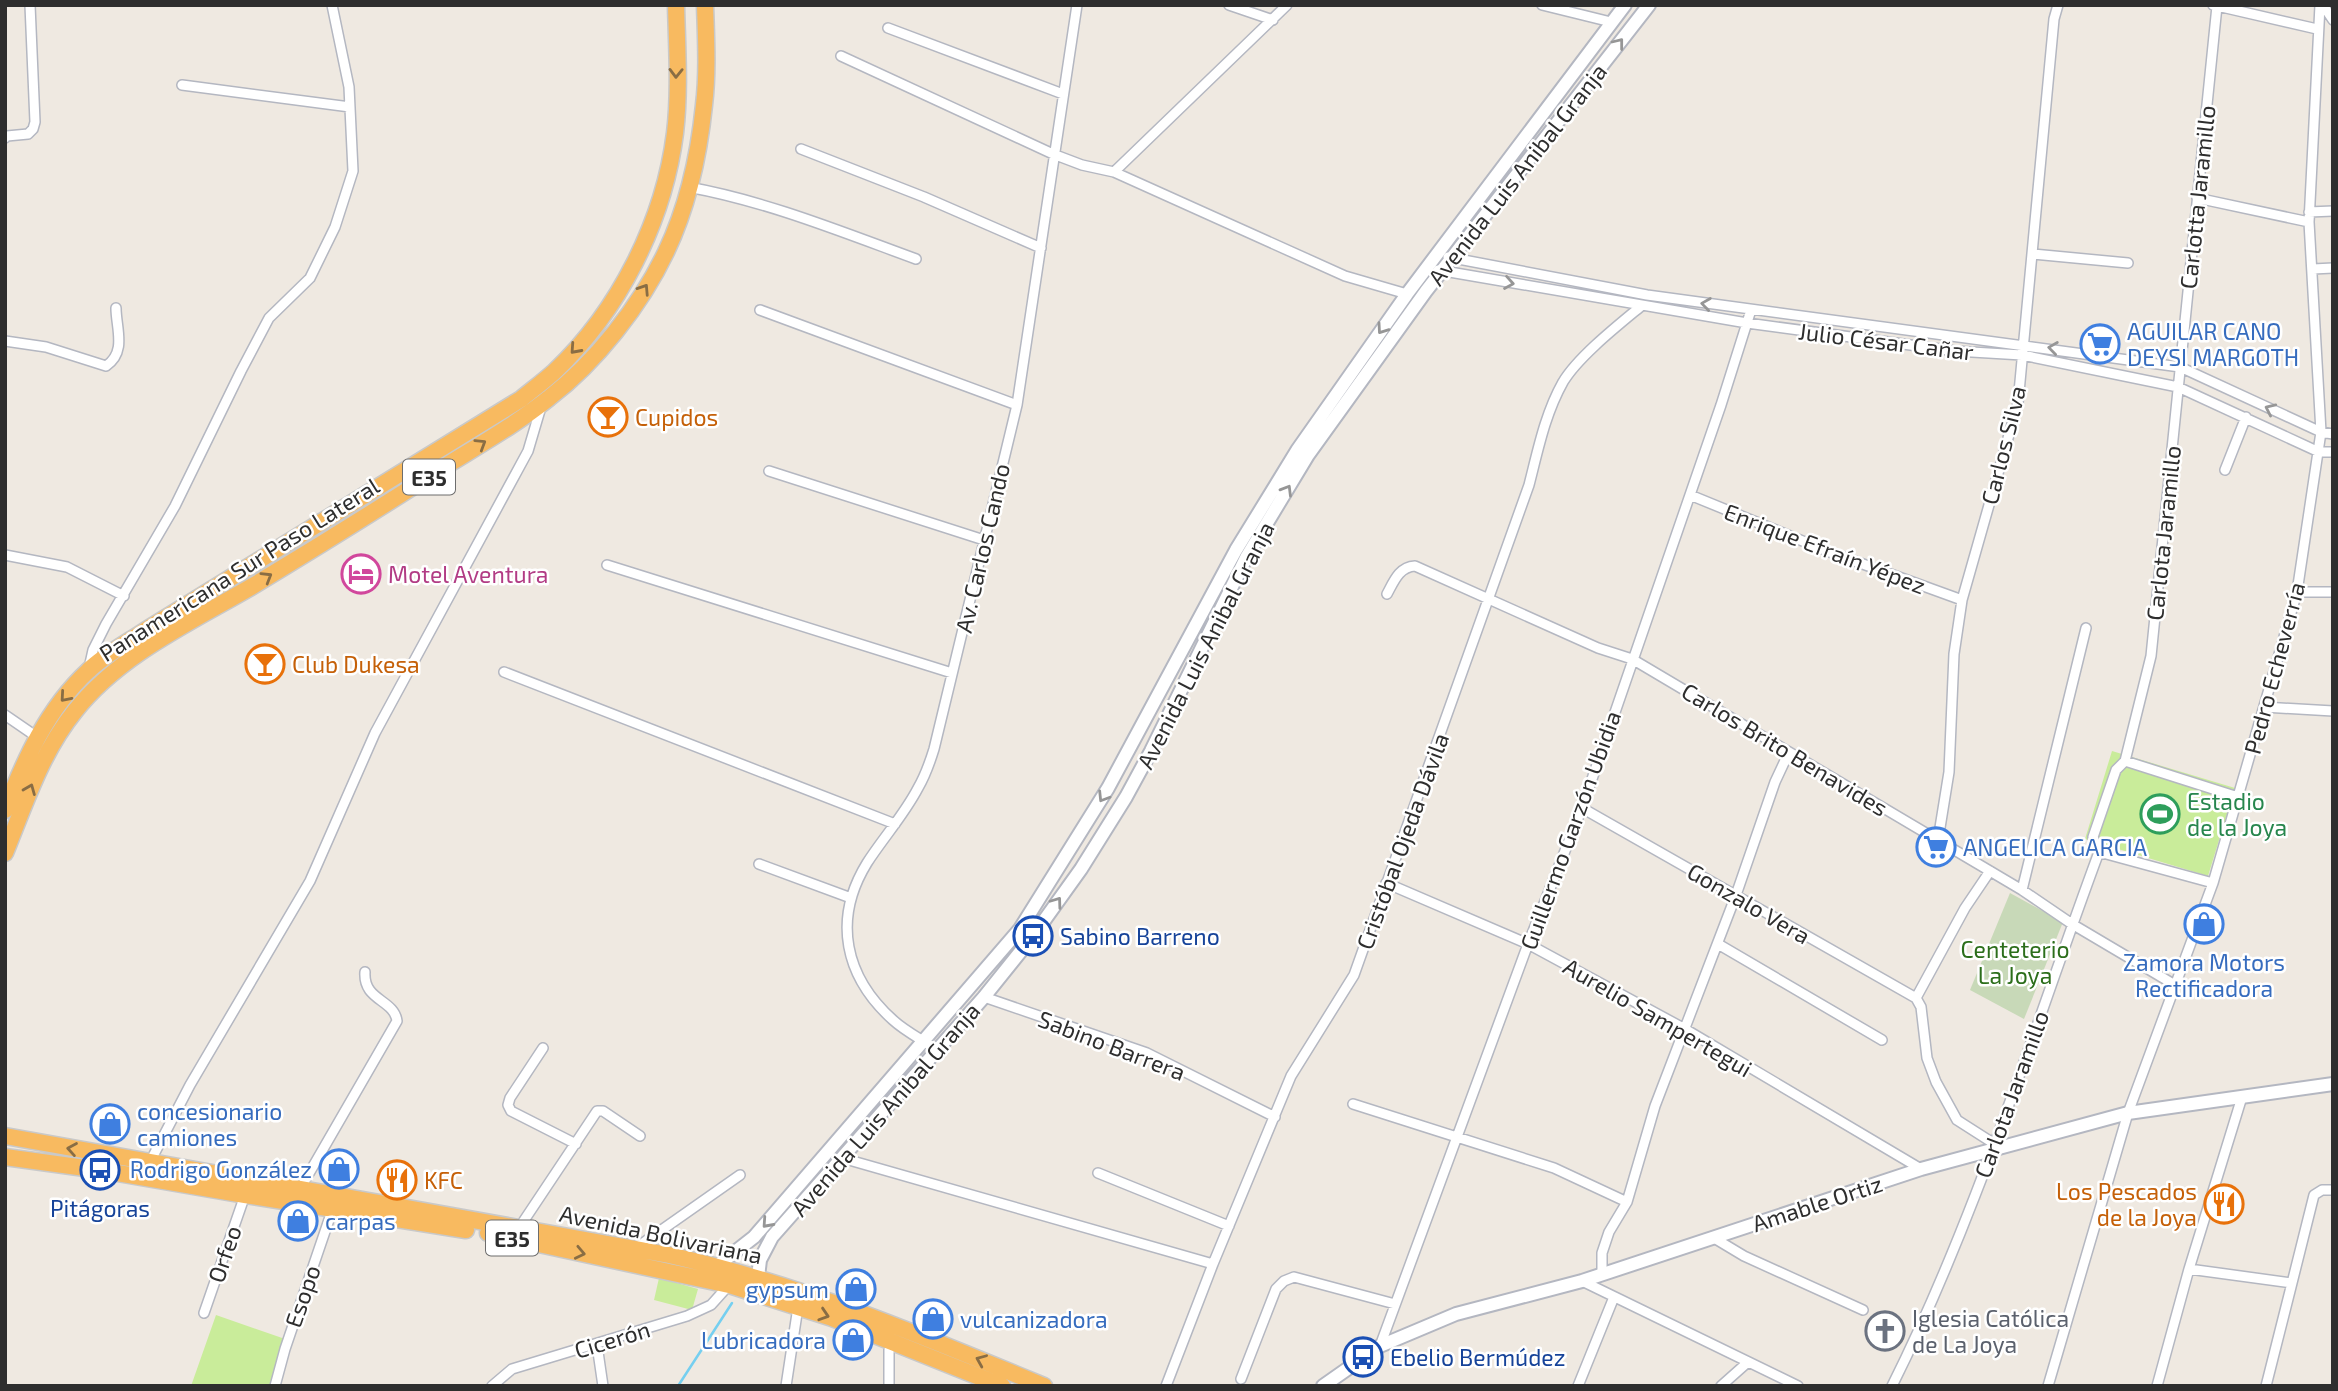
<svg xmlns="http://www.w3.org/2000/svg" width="2338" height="1391" font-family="'Exo 2',sans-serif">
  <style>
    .cemetery { fill: #c8d9b8 }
    .pitch { fill: #c9ec9a }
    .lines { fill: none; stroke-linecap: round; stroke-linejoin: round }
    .stream { stroke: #75cff0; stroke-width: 2.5 }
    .minor-casing { stroke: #b4b7c1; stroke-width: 12 }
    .tertiary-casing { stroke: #b4b7c1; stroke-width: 16 }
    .secondary-casing { stroke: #b4b7c1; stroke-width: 16 }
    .trunk-casing { stroke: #c9c9c9; stroke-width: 19 }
    .minor { stroke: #fff; stroke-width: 9 }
    .tertiary { stroke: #fff; stroke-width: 12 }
    .secondary { stroke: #fff; stroke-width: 12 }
    .trunk { stroke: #f8ba60; stroke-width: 16 }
    .oneway { stroke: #969696 }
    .oneway2 { stroke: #896d44 }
    .labels { text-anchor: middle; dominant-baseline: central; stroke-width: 5; stroke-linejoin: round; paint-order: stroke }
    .shield { fill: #fff; stroke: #6d6d6d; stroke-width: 2 }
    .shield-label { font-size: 21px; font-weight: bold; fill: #2e2e2e }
    .street-label { font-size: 23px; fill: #2e2e2e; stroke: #fff }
    .shop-label { font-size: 23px; fill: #366cbe; stroke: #fff; text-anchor: start }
    .food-label { font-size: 23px; fill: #c56008; stroke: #fff; text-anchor: start }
    .hotel-label { font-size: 23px; fill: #b23c85; stroke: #fff; text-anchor: start }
    .leisure-label { font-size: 23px; fill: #27864d; stroke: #fff; text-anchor: start }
    .transit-label { font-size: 23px; fill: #164399; stroke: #fff; text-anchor: start }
    .park-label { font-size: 23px; fill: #2c6e1b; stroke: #fff }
    .worship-label { font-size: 23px; fill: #5b616d; stroke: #fff; text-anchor: start }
  </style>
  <rect width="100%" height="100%" fill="#efe9e1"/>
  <path class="cemetery" d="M2010,893L2063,922L2024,1019L1970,990Z"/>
  <path class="pitch" d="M2112,751L2235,788L2208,876L2085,839Z
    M659,1278L698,1289L692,1310L654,1300Z
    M216,1315L288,1340L271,1386H191Z"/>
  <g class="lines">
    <path class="stream" d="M678,1386L732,1303"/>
    <g class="minor-casing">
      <path id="minor" d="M1229,5L1273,20
        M1542,5L1611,22
        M2213,5L2317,29
        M2323,5L2333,20
        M888,28L1063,94
        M841,56L1053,154L1082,165L1114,172L1345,276L1407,294
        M182,85L350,107
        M5,138L7,136L28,134L33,129L35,122L30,5
        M801,149L924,197L1041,248
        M1114,172L1287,5
        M688,187C766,201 842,232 916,259
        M2197,198L2309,222
        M2309,212L2333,211
        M2033,254L2128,263
        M1448,257L1647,295L2180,367L2321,432L2333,434
        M2313,269L2333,268
        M1438,270L1747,323L1955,351L2022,355L2178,387L2319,452H2333
        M760,310L1017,405
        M5,341L46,347L106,366C127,352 116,328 116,308
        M2225,470L2246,417
        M769,471L984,540
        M1690,495L1827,551L1962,600
        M5,555L67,567L124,596
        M607,565L952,673
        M2297,592H2333
        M1387,594C1394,581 1399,567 1415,566L1598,648L1632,659L2022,890L2072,924L2175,985
        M89,668L93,650L106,624L175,506L241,371L269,318L310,278L335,227L353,171L349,87L332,5
        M504,672L895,824
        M2264,707L2333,711
        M5,715L37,737
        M2125,761L2238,797
        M1582,808L1916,998L1921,1007L1927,1058L1936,1082L1957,1120L1993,1143
        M1938,840L1949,772L1954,654L1962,600L2018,403L2054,19L2058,5
        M2099,852L2213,883
        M759,864L851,898
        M1386,883L1528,944L1685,1029L1921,1169
        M2022,890L2086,628
        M1718,944L1882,1040
        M984,997L1147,1053L1275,1117
        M1916,998L1965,908L1990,871
        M543,1048L510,1098L508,1105L511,1111L576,1144
        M937,1050C923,1040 906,1032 893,1020C845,977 832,920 867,863C883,838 904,815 918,788C925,776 930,762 934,749L1017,405L1077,5
        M1353,1104L1554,1168L1627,1202
        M842,1158L1213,1264
        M150,1162L190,1085L310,881L375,733L528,451L541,407
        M1098,1173L1229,1226
        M300,1189L397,1021C394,999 363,1001 365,972
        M519,1228L597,1111H603L640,1136
        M1714,1238L1744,1256L1863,1310
        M636,1248L740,1175
        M2189,1269L2292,1283L2314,1195L2322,1190H2333
        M1602,1274V1253L1609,1232L1627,1202L1655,1106L1736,895L1775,782L1789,752
        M1582,1281L1798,1386
        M204,1313L245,1195
        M597,1345L603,1386
        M1380,1346L1528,944L1582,808L1721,405L1751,310
        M1241,1379L1276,1289L1284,1281L1294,1277L1395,1304
        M275,1386L285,1349L333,1208
        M492,1386L512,1369L687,1316L711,1305L729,1285
        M786,1386L798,1307
        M889,1386V1350L892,1340
        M1166,1386L1213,1264L1291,1076L1354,975L1529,485C1538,450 1545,414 1563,382C1578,357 1617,326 1640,307
        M1578,1386L1614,1297
        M1721,1386L1748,1362
        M1892,1386C1977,1216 2033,1030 2099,852L2093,837L2116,770L2125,761L2151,656L2217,6
        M2048,1386L2128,1113L2213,883L2297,592L2321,432L2309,222L2320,5
        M2157,1386L2189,1269L2242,1097
        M2266,1386L2292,1283"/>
    </g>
    <g class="tertiary-casing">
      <path id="tertiary" d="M1323,1386L1380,1346L1456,1314L1582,1281L1921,1169L2128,1113L2333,1084"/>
    </g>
    <g class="secondary-casing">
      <path id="secondary" d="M717,1266L754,1237L1020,929L1108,788L1236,550L1298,449L1407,294L1625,5
        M758,1277L760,1260L772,1237L984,997L1033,936L1081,869L1126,797L1151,751L1247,556L1308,455L1426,291L1649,5"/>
    </g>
    <g class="trunk-casing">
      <path id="trunk" d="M5,810C25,759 47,709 88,671C104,655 127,643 146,630L521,399C532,390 544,381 554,372C619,311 664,221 675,133C680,92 677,47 676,5
        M5,853C25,804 41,753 75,711C119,655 191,622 251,587C314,549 375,511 436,472C474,448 514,426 549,398C595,363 641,305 666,252C687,208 699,154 704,105C708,72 706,38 705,5
        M5,1136L669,1255C799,1284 921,1335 1044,1386
        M5,1157L100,1170L245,1195L466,1230
        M488,1233L729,1285L832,1318L1002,1386"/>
    </g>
    <use href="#minor" class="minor"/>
    <use href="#tertiary" class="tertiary"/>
    <use href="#secondary" class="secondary"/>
    <use href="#trunk" class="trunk"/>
  </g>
  <defs><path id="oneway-chevron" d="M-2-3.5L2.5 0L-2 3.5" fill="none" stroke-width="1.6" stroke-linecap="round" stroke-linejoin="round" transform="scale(1.75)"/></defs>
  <g class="oneway">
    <use href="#oneway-chevron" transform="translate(1619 43) rotate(-52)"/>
    <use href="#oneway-chevron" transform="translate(1509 283) rotate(10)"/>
    <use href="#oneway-chevron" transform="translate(1706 304) rotate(-172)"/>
    <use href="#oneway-chevron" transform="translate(1382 329) rotate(125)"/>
    <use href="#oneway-chevron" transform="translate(2053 348) rotate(-172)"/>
    <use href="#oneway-chevron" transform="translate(2270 409) rotate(-155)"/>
    <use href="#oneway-chevron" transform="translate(1287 490) rotate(-59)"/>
    <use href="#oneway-chevron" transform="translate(1103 797) rotate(122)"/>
    <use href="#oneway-chevron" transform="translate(1057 902) rotate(-54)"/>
    <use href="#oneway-chevron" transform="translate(767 1223) rotate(132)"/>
  </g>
  <g class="oneway2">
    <use href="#oneway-chevron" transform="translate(676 73) rotate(91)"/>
    <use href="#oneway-chevron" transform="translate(644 289) rotate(-57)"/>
    <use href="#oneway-chevron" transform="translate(575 349) rotate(132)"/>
    <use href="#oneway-chevron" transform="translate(481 444) rotate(-32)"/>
    <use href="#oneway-chevron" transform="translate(267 577) rotate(-31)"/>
    <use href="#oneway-chevron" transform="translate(65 697) rotate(131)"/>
    <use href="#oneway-chevron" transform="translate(30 789) rotate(-68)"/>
    <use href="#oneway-chevron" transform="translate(72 1149) rotate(-170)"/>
    <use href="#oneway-chevron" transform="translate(580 1253) rotate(12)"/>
    <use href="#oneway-chevron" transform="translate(824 1315) rotate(18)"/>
    <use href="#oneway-chevron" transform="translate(981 1360) rotate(-157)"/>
  </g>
  <defs>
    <g id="supermarket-ring" transform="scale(2.0125)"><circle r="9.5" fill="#fff" stroke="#3f7fe0" stroke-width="1.5"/><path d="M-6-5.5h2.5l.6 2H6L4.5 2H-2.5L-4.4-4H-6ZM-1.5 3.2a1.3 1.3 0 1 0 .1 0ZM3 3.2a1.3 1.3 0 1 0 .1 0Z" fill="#3f7fe0"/></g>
    <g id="bar-ring" transform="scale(2.0125)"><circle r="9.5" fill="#fff" stroke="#e8710a" stroke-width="1.5"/><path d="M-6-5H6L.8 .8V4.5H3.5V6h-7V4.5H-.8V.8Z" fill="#e8710a"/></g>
    <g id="hotel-ring" transform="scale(2.0125)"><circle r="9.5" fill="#fff" stroke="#d1479c" stroke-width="1.5"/><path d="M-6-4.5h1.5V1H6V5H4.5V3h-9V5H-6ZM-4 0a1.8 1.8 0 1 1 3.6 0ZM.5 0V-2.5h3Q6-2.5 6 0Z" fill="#d1479c"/></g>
    <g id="stadium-ring" transform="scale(2.0125)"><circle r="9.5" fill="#fff" stroke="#2e9e5b" stroke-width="1.5"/><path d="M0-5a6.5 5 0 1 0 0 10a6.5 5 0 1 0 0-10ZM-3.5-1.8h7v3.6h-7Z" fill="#2e9e5b"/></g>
    <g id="shop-ring" transform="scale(2.0125)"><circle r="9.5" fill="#fff" stroke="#3f7fe0" stroke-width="1.5"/><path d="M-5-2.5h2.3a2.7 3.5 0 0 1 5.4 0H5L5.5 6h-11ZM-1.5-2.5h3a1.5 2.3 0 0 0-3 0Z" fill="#3f7fe0"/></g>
    <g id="bus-ring" transform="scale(2.0125)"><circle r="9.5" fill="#fff" stroke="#1a4fb4" stroke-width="1.5"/><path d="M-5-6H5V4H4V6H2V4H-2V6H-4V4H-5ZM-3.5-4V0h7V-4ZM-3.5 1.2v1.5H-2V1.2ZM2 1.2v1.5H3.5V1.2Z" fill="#1a4fb4"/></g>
    <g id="restaurant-ring" transform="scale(2.0125)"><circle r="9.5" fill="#fff" stroke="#e8710a" stroke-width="1.5"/><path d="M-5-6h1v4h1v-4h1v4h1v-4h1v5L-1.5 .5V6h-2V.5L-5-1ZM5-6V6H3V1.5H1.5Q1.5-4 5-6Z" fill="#e8710a"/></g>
    <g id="church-ring" transform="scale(2.0125)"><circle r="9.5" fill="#fff" stroke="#6b7280" stroke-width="1.5"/><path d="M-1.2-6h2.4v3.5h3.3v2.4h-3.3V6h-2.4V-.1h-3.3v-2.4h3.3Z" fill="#6b7280"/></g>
  </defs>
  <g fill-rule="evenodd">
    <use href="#supermarket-ring" x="2100" y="344"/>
    <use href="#bar-ring" x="608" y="417"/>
    <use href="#hotel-ring" x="361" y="574"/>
    <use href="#bar-ring" x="265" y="664"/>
    <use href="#stadium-ring" x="2160" y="814"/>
    <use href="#supermarket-ring" x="1936" y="847"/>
    <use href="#shop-ring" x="2204" y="924"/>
    <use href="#bus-ring" x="1033" y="936"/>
    <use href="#shop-ring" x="110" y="1124"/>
    <use href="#shop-ring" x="339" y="1169"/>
    <use href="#bus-ring" x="100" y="1170"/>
    <use href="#restaurant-ring" x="397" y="1180"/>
    <use href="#restaurant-ring" x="2224" y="1204"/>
    <use href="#shop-ring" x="298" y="1221"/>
    <use href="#shop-ring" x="856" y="1289"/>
    <use href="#shop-ring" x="933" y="1319"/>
    <use href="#church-ring" x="1885" y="1331"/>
    <use href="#shop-ring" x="853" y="1340"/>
    <use href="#bus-ring" x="1363" y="1357"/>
  </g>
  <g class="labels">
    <g class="shield">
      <rect x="403" y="459.5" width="52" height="35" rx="5"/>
      <rect x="486" y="1220.5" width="52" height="35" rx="5"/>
    </g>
    <g class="shield-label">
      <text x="429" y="477">E35</text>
      <text x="512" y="1238">E35</text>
    </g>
    <g class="street-label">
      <text transform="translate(1517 174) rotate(-52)">Avenida Luis Anibal Granja</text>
      <text transform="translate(2197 197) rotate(-84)">Carlotta Jaramillo</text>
      <text transform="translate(1886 341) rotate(7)">Julio César Cañar</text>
      <text transform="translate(2003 445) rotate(-76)">Carlos Silva</text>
      <text transform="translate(2163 533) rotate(-84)">Carlota Jaramillo</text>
      <text transform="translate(982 548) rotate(-77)">Av. Carlos Cando</text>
      <text transform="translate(1825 548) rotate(21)">Enrique Efraín Yépez</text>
      <text transform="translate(239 569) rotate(-32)">Panamericana Sur Paso Lateral</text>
      <text transform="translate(1205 645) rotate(-63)">Avenida Luis Anibal Granja</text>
      <text transform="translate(2274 668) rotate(-75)">Pedro Echeverría</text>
      <text transform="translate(1785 749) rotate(31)">Carlos Brito Benavides</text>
      <text transform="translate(1570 830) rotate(-70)">Guillermo Garzón Ubidia</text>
      <text transform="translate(1402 841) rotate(-70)">Cristóbal Ojeda Dávila</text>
      <text transform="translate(1749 903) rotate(30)">Gonzalo Vera</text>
      <text transform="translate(1658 1017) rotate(30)">Aurelio Sampertegui</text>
      <text transform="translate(1112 1045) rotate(21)">Sabino Barrera</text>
      <text transform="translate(2011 1094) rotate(-70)">Carlota Jaramillo</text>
      <text transform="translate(885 1109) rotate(-49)">Avenida Luis Anibal Granja</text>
      <text transform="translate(1817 1203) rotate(-18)">Amable Ortiz</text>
      <text transform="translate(661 1234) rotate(12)">Avenida Bolivariana</text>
      <text transform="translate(224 1254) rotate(-71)">Orfeo</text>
      <text transform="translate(302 1296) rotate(-71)">Esopo</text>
      <text transform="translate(612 1339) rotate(-17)">Cicerón</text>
    </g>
    <g class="shop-label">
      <text x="2127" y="331">AGUILAR CANO<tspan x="2127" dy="26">DEYSI MARGOTH</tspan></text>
      <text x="1963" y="847">ANGELICA GARCIA</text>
      <text x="2204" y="962" text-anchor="middle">Zamora Motors<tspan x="2204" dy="26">Rectificadora</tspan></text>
      <text x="137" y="1111">concesionario<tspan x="137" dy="26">camiones</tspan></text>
      <text x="312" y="1169" text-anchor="end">Rodrigo González</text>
      <text x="325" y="1221">carpas</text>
      <text x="829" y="1289" text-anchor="end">gypsum</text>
      <text x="960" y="1319">vulcanizadora</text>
      <text x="826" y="1340" text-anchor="end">Lubricadora</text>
    </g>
    <g class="food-label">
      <text x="635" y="417">Cupidos</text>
      <text x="292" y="664">Club Dukesa</text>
      <text x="424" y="1180">KFC</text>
      <text x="2197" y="1191" text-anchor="end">Los Pescados<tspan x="2197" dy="26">de la Joya</tspan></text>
    </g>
    <g class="hotel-label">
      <text x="388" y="574">Motel Aventura</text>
    </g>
    <g class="leisure-label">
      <text x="2187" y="801">Estadio<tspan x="2187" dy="26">de la Joya</tspan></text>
    </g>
    <g class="transit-label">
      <text x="1060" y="936">Sabino Barreno</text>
      <text x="100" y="1208" text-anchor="middle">Pitágoras</text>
      <text x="1390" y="1357">Ebelio Bermúdez</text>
    </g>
    <g class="park-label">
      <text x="2015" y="949">Centeterio<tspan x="2015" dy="26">La Joya</tspan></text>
    </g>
    <g class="worship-label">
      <text x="1912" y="1318">Iglesia Católica<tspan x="1912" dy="26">de La Joya</tspan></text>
    </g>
  </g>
  <rect width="2338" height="1391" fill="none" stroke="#2e2e2e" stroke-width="14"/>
</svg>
